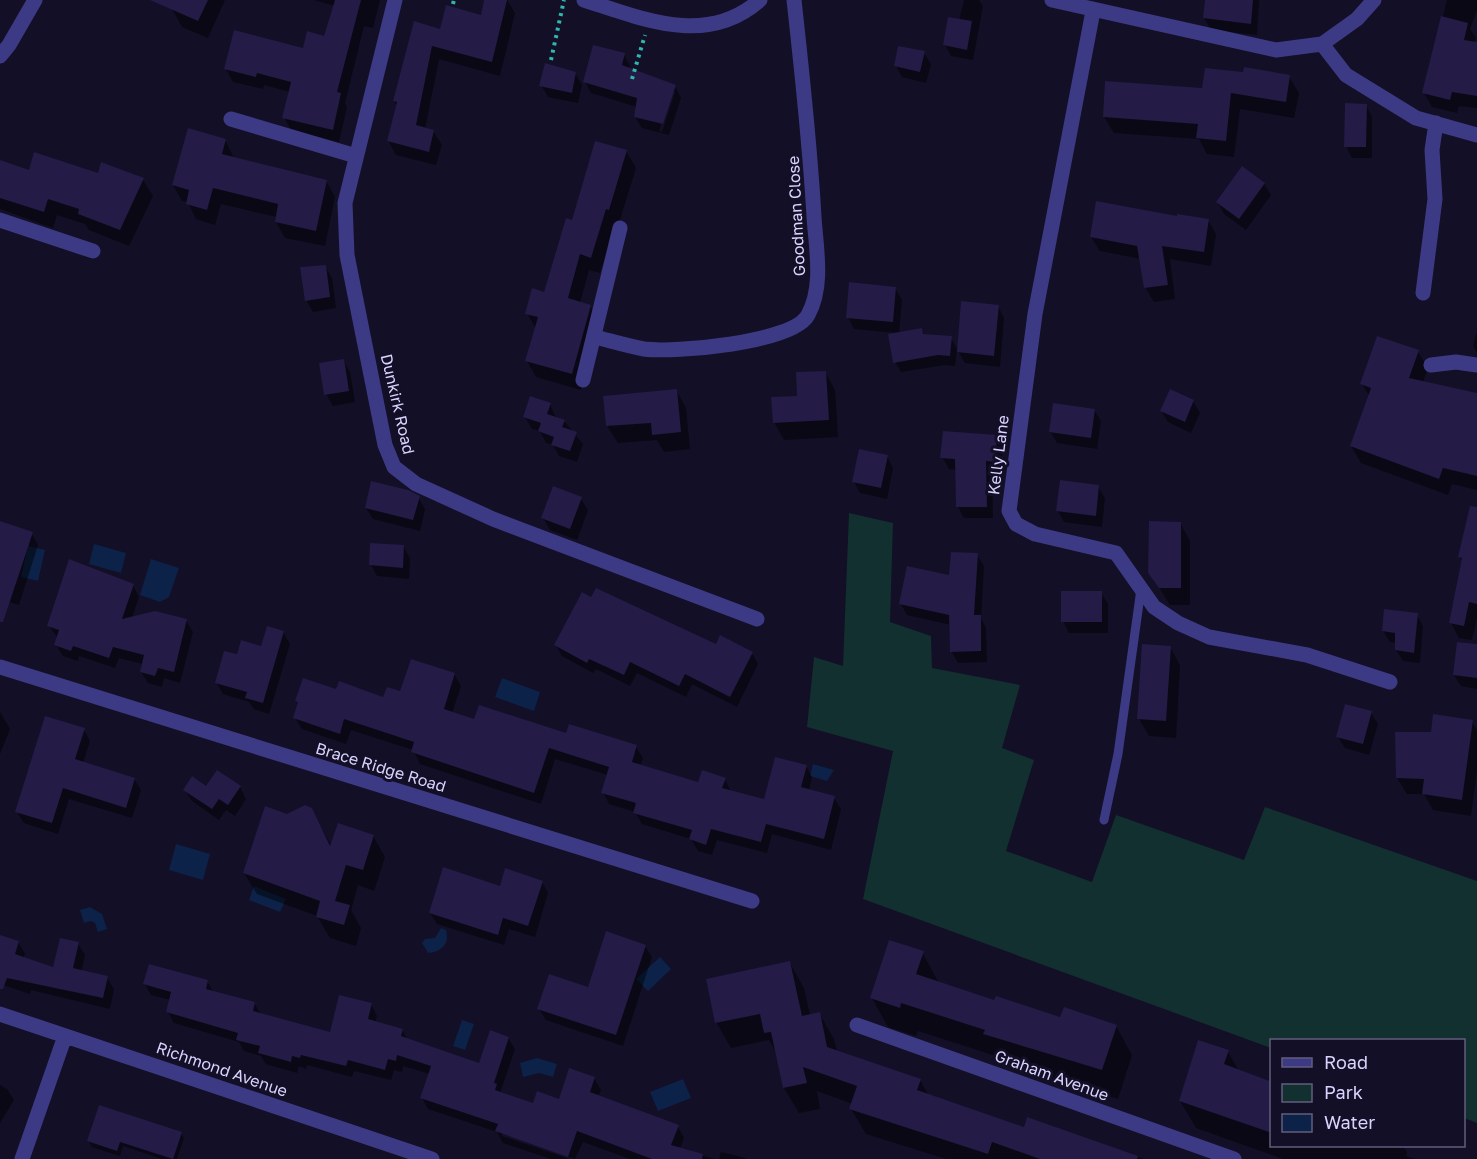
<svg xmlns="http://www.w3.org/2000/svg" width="1477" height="1159" font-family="'Golos Text',sans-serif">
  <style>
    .green { fill: #12302f }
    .water { fill: #0c2248 }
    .shadow { fill: #0007; fill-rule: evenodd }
    .building { fill: #241b47 }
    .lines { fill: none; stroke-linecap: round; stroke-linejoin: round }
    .path { stroke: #2fb8b0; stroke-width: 4; stroke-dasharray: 3 4.5; stroke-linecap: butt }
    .lane { stroke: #3d3a85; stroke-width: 9 }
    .street { stroke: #3d3a85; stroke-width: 15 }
    .labels { text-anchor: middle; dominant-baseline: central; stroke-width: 6; stroke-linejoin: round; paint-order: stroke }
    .street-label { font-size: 16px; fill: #d9d4ff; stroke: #130f26 }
  </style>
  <rect width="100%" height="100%" fill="#130f26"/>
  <path class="green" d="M849,513L893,523L890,622L931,636L932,668L1020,685L1002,748L1034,760L1006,851L1092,882L1116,815L1244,860L1265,807L1477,881V1123L1464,1118V1040H1272L1271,1048L863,899L893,751L807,727L814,657L843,666Z"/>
  <path class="water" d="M94,544L126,553L121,573L89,564Z
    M28,546L45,550L38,581L21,577Z
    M151,559L179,568L169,597L160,602L140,595Z
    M502,678L540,692L534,711L495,697Z
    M813,764L834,770L827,781L810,776Z
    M176,844L210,854L203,880L169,870Z
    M254,886L286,899L280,912L249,900Z
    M90,907L102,914L107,929L98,932L95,923L91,921L84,923L80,910Z
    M441,928L446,930C450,943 442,952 428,953L422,943L425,939L435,938Z
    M660,957L671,969L648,991L636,979Z
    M462,1020L474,1024L465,1050L453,1046Z
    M537,1058L557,1064L553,1077L539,1073L523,1077L520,1063Z
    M683,1079L691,1098L658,1111L650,1092Z"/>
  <path class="shadow" d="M170,0H225L208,38L182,27L172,9Z
    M314,0H380L373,28L364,26L345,103L347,107L339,142L291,130L284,117L290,92L264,85L263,89L233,82L226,69L304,50L325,38L335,6Z
    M486,0H507L515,13L500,76L439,59L425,129L433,131L442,145L436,165L396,155L388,140L397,106L394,101L441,31L482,17Z
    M964,0H979L983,6L973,60L951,56L945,45L958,25Z
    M1206,0H1259L1257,35L1211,30L1204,18Z
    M1447,0H1477V10L1470,29L1476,38L1474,43L1477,44V108L1459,106L1457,113L1432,107L1424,93Z
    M924,53L931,64L926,83L902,77L896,66Z
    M624,55L630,66L629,70L675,86L681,98L669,135L642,128L635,117L637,107L591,93L585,82ZM672,92H675L662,132L659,131Z
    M575,73L582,85L578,103L548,97L541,85Z
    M1289,77L1299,93L1294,118L1240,109L1234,157L1207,154L1199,139L1114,133L1104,117Z
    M1366,105L1372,117V158H1352L1346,146Z
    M225,140L234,158L326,181L335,197L325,246L285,238L276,222L277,217L221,204L215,225L196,219L188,202L182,201L173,185Z
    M626,151L636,168L618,226L615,225L600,273L589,270L580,303L590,306L600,323L581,390L536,377L527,361L536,329L527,313L545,294L573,222Z
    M0,161L29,172L143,180L153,196L129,246L89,230L85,224L57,215L53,228L0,209Z
    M1264,184L1271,195L1246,230L1224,214L1218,202Z
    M1178,218L1208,220L1216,234L1211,266L1170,259L1175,299L1154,302L1145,287L1141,259L1100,251L1091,237Z
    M325,266L332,278L336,308L313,312L306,300Z
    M895,288L902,300L899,334L921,330L925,335L951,338L958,351L998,306L1004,318L1000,367L965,363L957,349L955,366L945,365L901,372L895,362L898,333L854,329L848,317Z
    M1477,332V353L1473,346Z
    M1418,352L1428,368L1423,382L1477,395V490L1452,484L1448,495L1361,463L1351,446L1370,397L1362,384Z
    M343,360L350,372L355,402L333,406L326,394Z
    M825,372L835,390L838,437L784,440L774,422Z
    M676,390L686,408L690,449L664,452L657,440L618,443L607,426Z
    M1193,401L1200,413L1191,433L1168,422L1161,411Z
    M550,404L556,418L564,421L583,444L577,462L559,456L553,445L546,443L540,431L532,429L525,417Z
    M1094,410L1101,421L1097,449L1057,443L1050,431Z
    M996,437L1003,448L1001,473L992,472L993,518H964L958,507L957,470L949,469L942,457Z
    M887,456L893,468L887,499L860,493L854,482Z
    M1098,487L1105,498L1102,527L1064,522L1058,511Z
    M418,497L425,509L420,531L373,519L366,508Z
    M581,499L588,510L577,540L550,530L543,518Z
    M0,523L32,534L38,545L19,605L0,599Z
    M1180,523L1190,541V605H1170L1150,573Z
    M1477,523V618L1472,640L1459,638L1451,623L1463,562L1460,557Z
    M403,546L410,558L409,579L377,576L371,565Z
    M977,555L984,566L981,618L986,628L987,662L958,663L951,651V625L907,615L901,604L951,577Z
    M133,585L139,597L132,618L186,621L193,632L180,683L164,678L162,687L148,683L141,672L143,664L119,658L115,668L79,656L78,661L63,656L56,645L58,638L49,626Z
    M1101,593L1108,604V633H1069L1063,621Z
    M1417,615L1423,626L1420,663L1403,661L1396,650V643L1390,642L1383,631Z
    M283,632L290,644L269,714L254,709L249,702L223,694L217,683L238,656L262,648Z
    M556,645L717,646L752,653L758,664L737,707L692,684L686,697L637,673L630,686L596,669L593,673L562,656Z
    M1477,646V689L1461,686L1454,675Z
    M1170,647L1180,665L1176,738L1149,736L1139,719Z
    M454,674L461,686L452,713L475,721L636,747L643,758L640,766L699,784L725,779L731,792L765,801L806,766L812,777L809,791L834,798L841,809L831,850L772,834L767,853L717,840L712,855L698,851L691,839L642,824L635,812L609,804L603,792L608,775L555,759L541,804L420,764L413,750L351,730L346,744L302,729L295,718L299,705L297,701L337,691L384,699Z
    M0,712L10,729L0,754Z
    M1371,713L1378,724L1369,755L1345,748L1338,737Z
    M1472,722L1477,730V771L1471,816L1433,810L1424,794H1407L1397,778L1432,733Z
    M84,730L90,741L83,763L134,779L141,790L132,818L69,799L58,834L24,823L17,812Z
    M240,787L246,799L235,816L226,810L219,820L192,801L185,790Z
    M311,809L332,847L373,836L385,857L374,891L358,885L351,910L361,928L356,946L330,938L317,916L257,894L244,873Z
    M542,882L548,893L535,937L509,929L504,945L437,924L430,913L501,887Z
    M0,936L18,942L25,954L23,959L54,969L78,944L85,955L81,972L107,978L114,989L110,1009L31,990L30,994L0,984Z
    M645,946L652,957L623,1046L546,1020L539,1009L589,989Z
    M922,952L939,983L995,1002L1061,1019L1116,1026L1132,1055L1118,1099L1002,1063L999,1057L918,1031L916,1036L888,1027L872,998Z
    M790,963L804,988L810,1015L819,1013L834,1039L837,1052L920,1080L929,1096L1025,1129L1028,1119L1144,1159H946L866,1134L851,1109L853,1104L817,1091L820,1109L799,1113L784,1088L777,1054L769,1040L731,1048L716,1022Z
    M207,981L214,993L254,1003L261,1014L331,1034L371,1004L377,1016L375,1023L402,1030L408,1040L480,1065L508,1038L515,1049L500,1093L534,1104L560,1101L594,1078L601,1090L598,1097L678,1127L684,1138L676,1159H630L583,1142L575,1159L502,1132V1136L570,1159H551L503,1143L497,1132L428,1109L422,1098L430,1074L403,1066L402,1072L394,1070L391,1080L354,1071L352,1077L307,1065L306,1069L299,1066L297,1073L266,1064L261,1056L244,1051L239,1042L174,1023L168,1012L171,1000L151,995L145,984Z
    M1228,1052L1239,1071L1272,1083V1146H1403L1407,1152L1406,1156L1415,1159H1283L1196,1128L1180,1101Z
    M0,1085L7,1089L14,1100L0,1123Z
    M181,1133L184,1138L177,1159H162L123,1146L120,1156L92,1147L89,1141Z
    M721,1152L745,1158L746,1159H719Z
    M700,1155L715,1159H699Z"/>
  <path class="building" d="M150,0H208L198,21Z
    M335,0H361L337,92L341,93L333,130L282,118L291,82L257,73L256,77L224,69L234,30L303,48L307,31L324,36Z
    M484,0H507L492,62L432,46L416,125L434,130L429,152L387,141L397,102L393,101L414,21L440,29L446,5L481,15Z
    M1205,0H1253L1251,24L1203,18Z
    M1441,16L1468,23L1464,40L1477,42V96L1452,92L1450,100L1422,93Z
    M948,17L972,21L967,50L943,45Z
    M593,45L625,53L622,65L676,85L663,124L634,117L637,98L583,82Z
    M898,46L925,51L920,72L894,66Z
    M545,63L576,72L572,93L539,86Z
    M1244,67L1290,75L1286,102L1231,93L1226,141L1196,138L1198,124L1103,117L1105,81L1202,88L1205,68L1243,72Z
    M1345,103L1367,104L1366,147H1344Z
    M188,128L226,139L222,154L327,180L316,231L275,222L278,204L213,188L207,210L186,204L189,190L172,185Z
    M595,141L627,150L609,210L606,209L591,258L580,254L568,298L591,305L572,374L525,361L538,317L525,314L532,288L544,292L566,218L572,220Z
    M34,152L98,173L101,162L144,178L120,230L78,214L79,209L48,199L44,212L0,198V160L29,170Z
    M1242,166L1265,183L1239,219L1216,202Z
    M1096,201L1177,216V214L1209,219L1204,252L1162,246L1168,285L1144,288L1137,246L1090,237Z
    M326,265L330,297L305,301L300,267Z
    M849,282L896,287L893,322L846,318Z
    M961,301L999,305L994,356L957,352Z
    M922,328L923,334L952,336L950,356L938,355L893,363L888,334Z
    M1377,336L1419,350L1409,378L1477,393V476L1443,468L1439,479L1350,446L1371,388L1360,384Z
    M344,359L349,391L324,395L319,363Z
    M826,371L829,420L773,423L771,397L797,396L796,372Z
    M677,389L681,432L652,435L651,423L606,426L603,396Z
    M1170,389L1194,400L1185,422L1160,411Z
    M530,396L551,403L547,414L565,420L562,427L577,432L570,451L551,445L554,437L538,431L541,423L523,417Z
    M1053,403L1095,409L1091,438L1049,432Z
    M943,431L997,435L995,462L986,461L987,507H956L955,459L940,458Z
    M859,449L888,455L881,488L852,482Z
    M1060,480L1099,485L1096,516L1056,511Z
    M371,481L408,490L420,496L413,520L365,508Z
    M553,486L582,497L570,529L541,518Z
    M1470,506L1477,507V604L1469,602L1464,626L1449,623L1462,558L1458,557Z
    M0,521L33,532L3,622H0Z
    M1149,521L1181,522V588H1159L1148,573Z
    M370,543L404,545L403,568L369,565Z
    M951,552L978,553L974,615H981V651L950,652L949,615L899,604L907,566L949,575Z
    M69,559L134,584L122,619L155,611L187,619L174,672L158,668L155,676L140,672L144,655L113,647L109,658L73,646L71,651L54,645L59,630L47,626Z
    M596,588L716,644L720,635L753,652L730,697L685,674L679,686L630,662L624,675L589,659L587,663L554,645L582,592L591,597Z
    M1061,591H1102V622H1061Z
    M1384,609L1418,613L1414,653L1395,650V633L1382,631Z
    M267,626L284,631L263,703L245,698L247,692L215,683L224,651L237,654L241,640L261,646Z
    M1457,642L1477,644V678L1453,675Z
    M1142,644L1171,646L1166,721L1137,719Z
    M411,659L455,673L444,709L474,719L479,705L566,733L569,724L637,745L632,762L698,782L702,770L726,778L722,788L764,799L775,757L807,765L801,787L835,796L824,839L766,824L761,842L711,829L706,845L689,839L692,830L633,813L636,803L601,793L609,767L549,748L534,793L411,752L414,742L344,719L340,734L293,718L298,702L295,701L303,678L336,689L339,681L383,697L387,687L400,691Z
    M1345,704L1372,711L1363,744L1336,737Z
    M1433,714L1473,720L1462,800L1422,794L1424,779L1396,778L1395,732H1431Z
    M45,716L85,728L75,759L135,778L126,808L63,788L52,823L15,812Z
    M217,770L241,786L228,805L219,799L212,809L183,790L192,776L206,786Z
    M305,805L312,808L330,846L338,823L374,835L363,870L346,865L335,901L350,905L344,925L316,917L320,901L243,873L265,806L287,814Z
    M443,867L500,886L505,868L543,881L528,926L503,918L498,935L429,913Z
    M606,931L646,945L616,1035L537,1009L549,974L588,987Z
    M0,935L19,941L15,954L53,967L60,938L79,942L73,968L108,976L103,998L7,978L3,989H0Z
    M889,940L924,951L916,974L994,1000L996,996L1060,1017L1064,1007L1117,1025L1102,1070L983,1034L985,1030L901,1003L900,1008L870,998Z
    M790,961L802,1016L820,1012L827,1047L921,1079L917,1090L1024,1127L1027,1117L1138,1156L1137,1159H1040L992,1142L988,1154L849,1109L857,1086L803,1067L807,1083L783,1088L771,1032L764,1033L760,1014L715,1023L706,979Z
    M149,964L208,980L206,989L255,1002L253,1011L330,1032L339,995L372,1003L368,1019L403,1029L401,1036L479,1063L490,1030L509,1037L494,1083L497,1084L495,1090L533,1103L537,1091L559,1099L569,1068L595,1077L590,1092L679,1125L671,1145L703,1154L702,1159H652L577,1131L568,1157L495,1131L498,1124L420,1098L431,1066L397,1055L396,1061L388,1059L385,1070L348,1060L346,1066L301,1055L300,1058L292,1056L291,1062L258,1053L260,1046L236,1040L238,1033L166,1012L171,992L143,984Z
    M1198,1040L1229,1050L1224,1064L1272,1082V1133L1179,1101Z
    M99,1105L182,1132L173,1159L120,1142L117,1151L87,1141Z"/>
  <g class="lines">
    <path class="path" d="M453,4L454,0
      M551,60L564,0
      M632,79L645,35"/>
    <path class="lane" d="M1104,820L1118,754L1141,589"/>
    <path class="street" d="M395,0L345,203L347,255L385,445L394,467L416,484L493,519L757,619
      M584,0C643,19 707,47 760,0
      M1052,0L1276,50L1322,44L1357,19L1374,0
      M1093,11L1035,314L1009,511L1016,524L1035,534L1116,553L1154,607L1178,623L1209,637L1307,655L1390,682
      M1322,44L1346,75L1416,118L1477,135
      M0,56L9,45L35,0
      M231,119L356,156
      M0,220L93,251
      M1423,293L1435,199L1432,150L1436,123
      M595,337C611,341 627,346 644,349C674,353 793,343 808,315C824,286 816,248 814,217C810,144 802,72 794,0
      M1431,365L1456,362L1477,365
      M583,380L620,228
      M0,667L752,901
      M0,1014L432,1159
      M857,1025L1234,1159
      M22,1159L65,1036"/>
  </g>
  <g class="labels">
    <g class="street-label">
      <text transform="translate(796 216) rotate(-93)">Goodman Close</text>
      <text transform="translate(398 404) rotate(77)">Dunkirk Road</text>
      <text transform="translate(998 455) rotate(-83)">Kelly Lane</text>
      <text transform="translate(381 767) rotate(17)">Brace Ridge Road</text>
      <text transform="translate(222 1069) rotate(19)">Richmond Avenue</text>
      <text transform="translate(1052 1075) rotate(20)">Graham Avenue</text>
    </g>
  </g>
  <rect x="1270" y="1039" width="195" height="108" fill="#130f26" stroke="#625e7d" stroke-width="1.5"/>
  <rect x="1282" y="1058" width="30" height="9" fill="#3d3a85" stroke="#625e7d" stroke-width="1.5"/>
  <text x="1324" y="1069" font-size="18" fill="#d9d4ff">Road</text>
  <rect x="1282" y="1084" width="30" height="18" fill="#12302f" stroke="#625e7d" stroke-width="1.5"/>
  <text x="1324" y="1099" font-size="18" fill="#d9d4ff">Park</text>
  <rect x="1282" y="1114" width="30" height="18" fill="#0c2248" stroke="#625e7d" stroke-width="1.5"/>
  <text x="1324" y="1129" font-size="18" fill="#d9d4ff">Water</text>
</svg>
